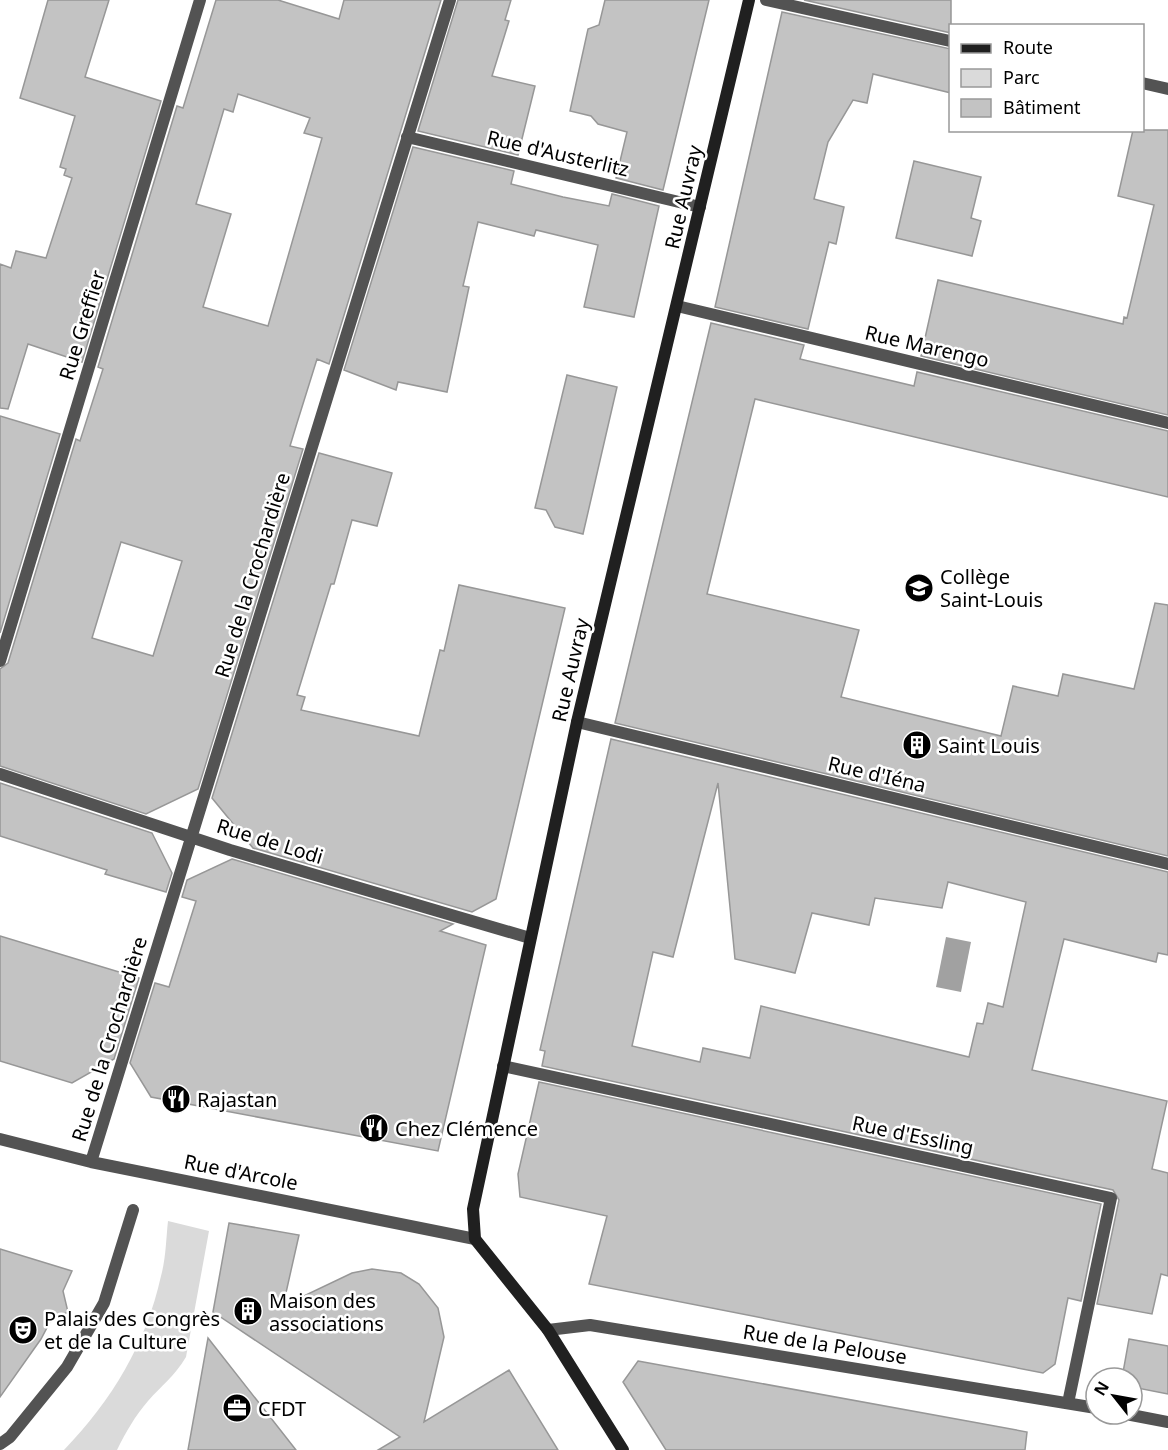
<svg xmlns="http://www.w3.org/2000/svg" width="1168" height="1450" font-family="'Noto Sans',sans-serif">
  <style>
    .green { fill: #dadada }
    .water { fill: #a1a1a1 }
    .building { fill: #c3c3c3; stroke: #979797; stroke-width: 1.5; fill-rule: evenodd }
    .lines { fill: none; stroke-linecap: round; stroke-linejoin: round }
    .street { stroke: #535353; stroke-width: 12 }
    .secondary { stroke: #202020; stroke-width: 12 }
    .labels { text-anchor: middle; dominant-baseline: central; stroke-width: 5; stroke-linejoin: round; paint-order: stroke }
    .street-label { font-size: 20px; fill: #000; stroke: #fff }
    .poi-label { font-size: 20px; fill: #000; stroke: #fff; text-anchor: start }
  </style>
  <rect width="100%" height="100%" fill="#fff"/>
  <path class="green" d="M168,1221L209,1231L186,1357C174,1377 162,1385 148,1401C135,1416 126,1432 117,1450H64C112,1400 146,1344 161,1276C166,1258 166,1239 168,1221Z"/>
  <path class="water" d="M946,937L971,942L961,992L936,987Z"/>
  <path class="building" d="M48,0H109L85,77L161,101L82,362L28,344L8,409L0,408V264L11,268L16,251L46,258L72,178L64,175L66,169L60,167L75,116L20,98Z
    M216,0H278L339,19L344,0H441L329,364L317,359L297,423L290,446L303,449L198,789L146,814L0,766V669L8,663L76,439L80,441L103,369L98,367L177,106L183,108ZM238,94L310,118L304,133L322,138L268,326L203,307L231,214L196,204L224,109L233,112ZM121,542L182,561L153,656L92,638Z
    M458,0H511L505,20L509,21L492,76L535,86L518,155L418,131Z
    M605,0H709L663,190L616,178L627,132L598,124L591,116L570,111L588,29L599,25Z
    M804,0H951V33Z
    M782,12L951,49V93L873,74L867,103L853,100L828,142L814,199L844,207L836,244L829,242L808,329L715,307Z
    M1133,130H1168V415L921,356L938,280L1123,324L1124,317L1127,318L1154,205L1118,196Z
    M413,147L514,171L511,184L563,197L609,206L612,194L659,206L634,317L584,307L598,245L536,230L534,236L478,222L463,286L469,287L447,392L398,382L396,390L344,370Z
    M914,161L981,177L971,218L981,221L972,256L896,238Z
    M711,323L804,345L800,359L914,386L917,372L1168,431V497L755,399L707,594L859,630L841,697L1001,736L1013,686L1058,696L1063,674L1134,689L1155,603L1168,605V856L615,723Z
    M567,375L617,387L583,534L555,527L546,510L535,508Z
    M0,416L60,434L0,633Z
    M319,453L392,473L377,526L352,520L334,584H331L297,695L305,697L301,710L419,736L440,650L444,651L459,585L565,608L496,899L472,912L253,848L212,798Z
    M611,739L1168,872V955L1158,953L1156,962L1064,939L1032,1070L1167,1101L1152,1169L1168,1173V1276L1161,1274L1152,1314L1097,1304L1119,1200L1113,1190L542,1066L545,1051L540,1050ZM718,783L735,959L795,973L812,913L869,925L875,898L942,908L948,882L1026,902L1003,1007L988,1003L983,1024L977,1023L969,1057L761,1006L750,1058L703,1048L700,1062L632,1046L653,952L673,957Z
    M0,783L152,833L172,873L166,892L105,874L107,870L0,836Z
    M232,859L453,924L440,931L486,945L438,1151L151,1097L130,1063L155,983L169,987L196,901L182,897L187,880Z
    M0,936L139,978L114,1059L72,1083L0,1061Z
    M539,1082L1101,1204L1081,1301L1068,1298L1055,1364L1043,1373L589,1284L607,1216L520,1197L518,1174Z
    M229,1223L299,1235L283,1306L352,1273L372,1269L401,1273L419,1284L438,1308L444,1337L424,1422L509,1370L558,1450H378L400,1437L213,1312Z
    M0,1249L72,1271L63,1291L68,1312L50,1322L41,1339L0,1397Z
    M208,1338L296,1450H188Z
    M1129,1339L1168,1346V1394L1132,1387V1378H1122Z
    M638,1361L1027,1432L1025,1450H666L623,1382Z"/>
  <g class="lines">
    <path class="street" d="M766,0L950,41
      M1142,83L1168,89
      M407,137L700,207
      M677,306L1168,423
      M0,661L200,0
      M577,722L1168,864
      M0,774L230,850L530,938
      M503,1066L1111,1198L1068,1403
      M0,1139L91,1162L475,1239
      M91,1162L450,0
      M548,1330L590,1325L1096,1408
      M1126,1414L1168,1422
      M0,1444L10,1437L67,1367L104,1303L133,1210"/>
    <path class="secondary" d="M623,1450L548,1330L475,1239L473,1209L577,722L749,0"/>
  </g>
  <defs>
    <g id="school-disc" transform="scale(1.5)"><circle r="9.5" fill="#000" stroke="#fff"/><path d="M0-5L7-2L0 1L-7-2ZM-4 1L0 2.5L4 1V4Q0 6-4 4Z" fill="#fff"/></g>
    <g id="building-disc" transform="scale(1.5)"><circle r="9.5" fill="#000" stroke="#fff"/><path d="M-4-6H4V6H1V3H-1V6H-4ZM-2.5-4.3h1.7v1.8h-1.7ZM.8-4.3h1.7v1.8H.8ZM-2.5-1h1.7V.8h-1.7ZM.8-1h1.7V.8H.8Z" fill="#fff"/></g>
    <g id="restaurant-disc" transform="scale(1.5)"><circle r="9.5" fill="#000" stroke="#fff"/><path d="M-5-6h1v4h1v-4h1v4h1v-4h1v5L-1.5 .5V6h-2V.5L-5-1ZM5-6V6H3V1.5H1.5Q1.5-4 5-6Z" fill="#fff"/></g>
    <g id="theatre-disc" transform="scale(1.5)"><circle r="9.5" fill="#000" stroke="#fff"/><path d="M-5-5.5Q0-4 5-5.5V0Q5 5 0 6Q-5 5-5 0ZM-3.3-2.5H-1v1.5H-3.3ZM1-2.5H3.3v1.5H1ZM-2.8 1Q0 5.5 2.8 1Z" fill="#fff"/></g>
    <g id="office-disc" transform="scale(1.5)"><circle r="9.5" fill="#000" stroke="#fff"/><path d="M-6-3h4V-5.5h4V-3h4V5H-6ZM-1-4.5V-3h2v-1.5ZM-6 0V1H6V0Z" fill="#fff"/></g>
  </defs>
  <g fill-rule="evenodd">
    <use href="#school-disc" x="919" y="588"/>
    <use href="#building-disc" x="917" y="745"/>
    <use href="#restaurant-disc" x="176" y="1099"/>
    <use href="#restaurant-disc" x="374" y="1128"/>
    <use href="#building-disc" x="248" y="1311"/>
    <use href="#theatre-disc" x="23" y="1330"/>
    <use href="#office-disc" x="237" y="1408"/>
  </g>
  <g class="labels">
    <g class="street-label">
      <text transform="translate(558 153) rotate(13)">Rue d'Austerlitz</text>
      <text transform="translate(683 197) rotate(-77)">Rue Auvray</text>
      <text transform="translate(82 325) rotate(-73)">Rue Greffier</text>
      <text transform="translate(927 346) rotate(13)">Rue Marengo</text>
      <text transform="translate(252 575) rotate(-73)">Rue de la Crochardière</text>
      <text transform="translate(570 670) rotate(-77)">Rue Auvray</text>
      <text transform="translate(877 774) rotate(13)">Rue d'Iéna</text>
      <text transform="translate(270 841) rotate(17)">Rue de Lodi</text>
      <text transform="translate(109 1039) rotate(-73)">Rue de la Crochardière</text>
      <text transform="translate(913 1135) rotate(12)">Rue d'Essling</text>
      <text transform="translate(241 1172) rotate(11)">Rue d'Arcole</text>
      <text transform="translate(825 1344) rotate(9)">Rue de la Pelouse</text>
    </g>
    <g class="poi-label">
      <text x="940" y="576">Collège<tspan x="940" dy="23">Saint-Louis</tspan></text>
      <text x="938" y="745">Saint Louis</text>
      <text x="197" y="1099">Rajastan</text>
      <text x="395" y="1128">Chez Clémence</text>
      <text x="269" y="1300">Maison des<tspan x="269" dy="23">associations</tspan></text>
      <text x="44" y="1318">Palais des Congrès<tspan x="44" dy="23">et de la Culture</tspan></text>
      <text x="258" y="1408">CFDT</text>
    </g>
  </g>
  <rect x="949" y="24" width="195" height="108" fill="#ffffff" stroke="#999999" stroke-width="1.5"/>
  <rect x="961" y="44" width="30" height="9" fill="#202020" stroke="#999999" stroke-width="1.5"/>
  <text x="1003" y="54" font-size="18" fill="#000000">Route</text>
  <rect x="961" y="69" width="30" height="18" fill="#dadada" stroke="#999999" stroke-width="1.5"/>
  <text x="1003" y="84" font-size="18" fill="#000000">Parc</text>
  <rect x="961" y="99" width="30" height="18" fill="#c3c3c3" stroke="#999999" stroke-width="1.5"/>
  <text x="1003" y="114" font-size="18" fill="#000000">Bâtiment</text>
  <g transform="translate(1114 1396) rotate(301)"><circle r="28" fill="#ffffff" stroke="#999999" stroke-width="1.5"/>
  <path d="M0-4.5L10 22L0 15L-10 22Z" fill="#000000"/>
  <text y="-9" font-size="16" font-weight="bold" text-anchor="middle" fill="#000000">N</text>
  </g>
</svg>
